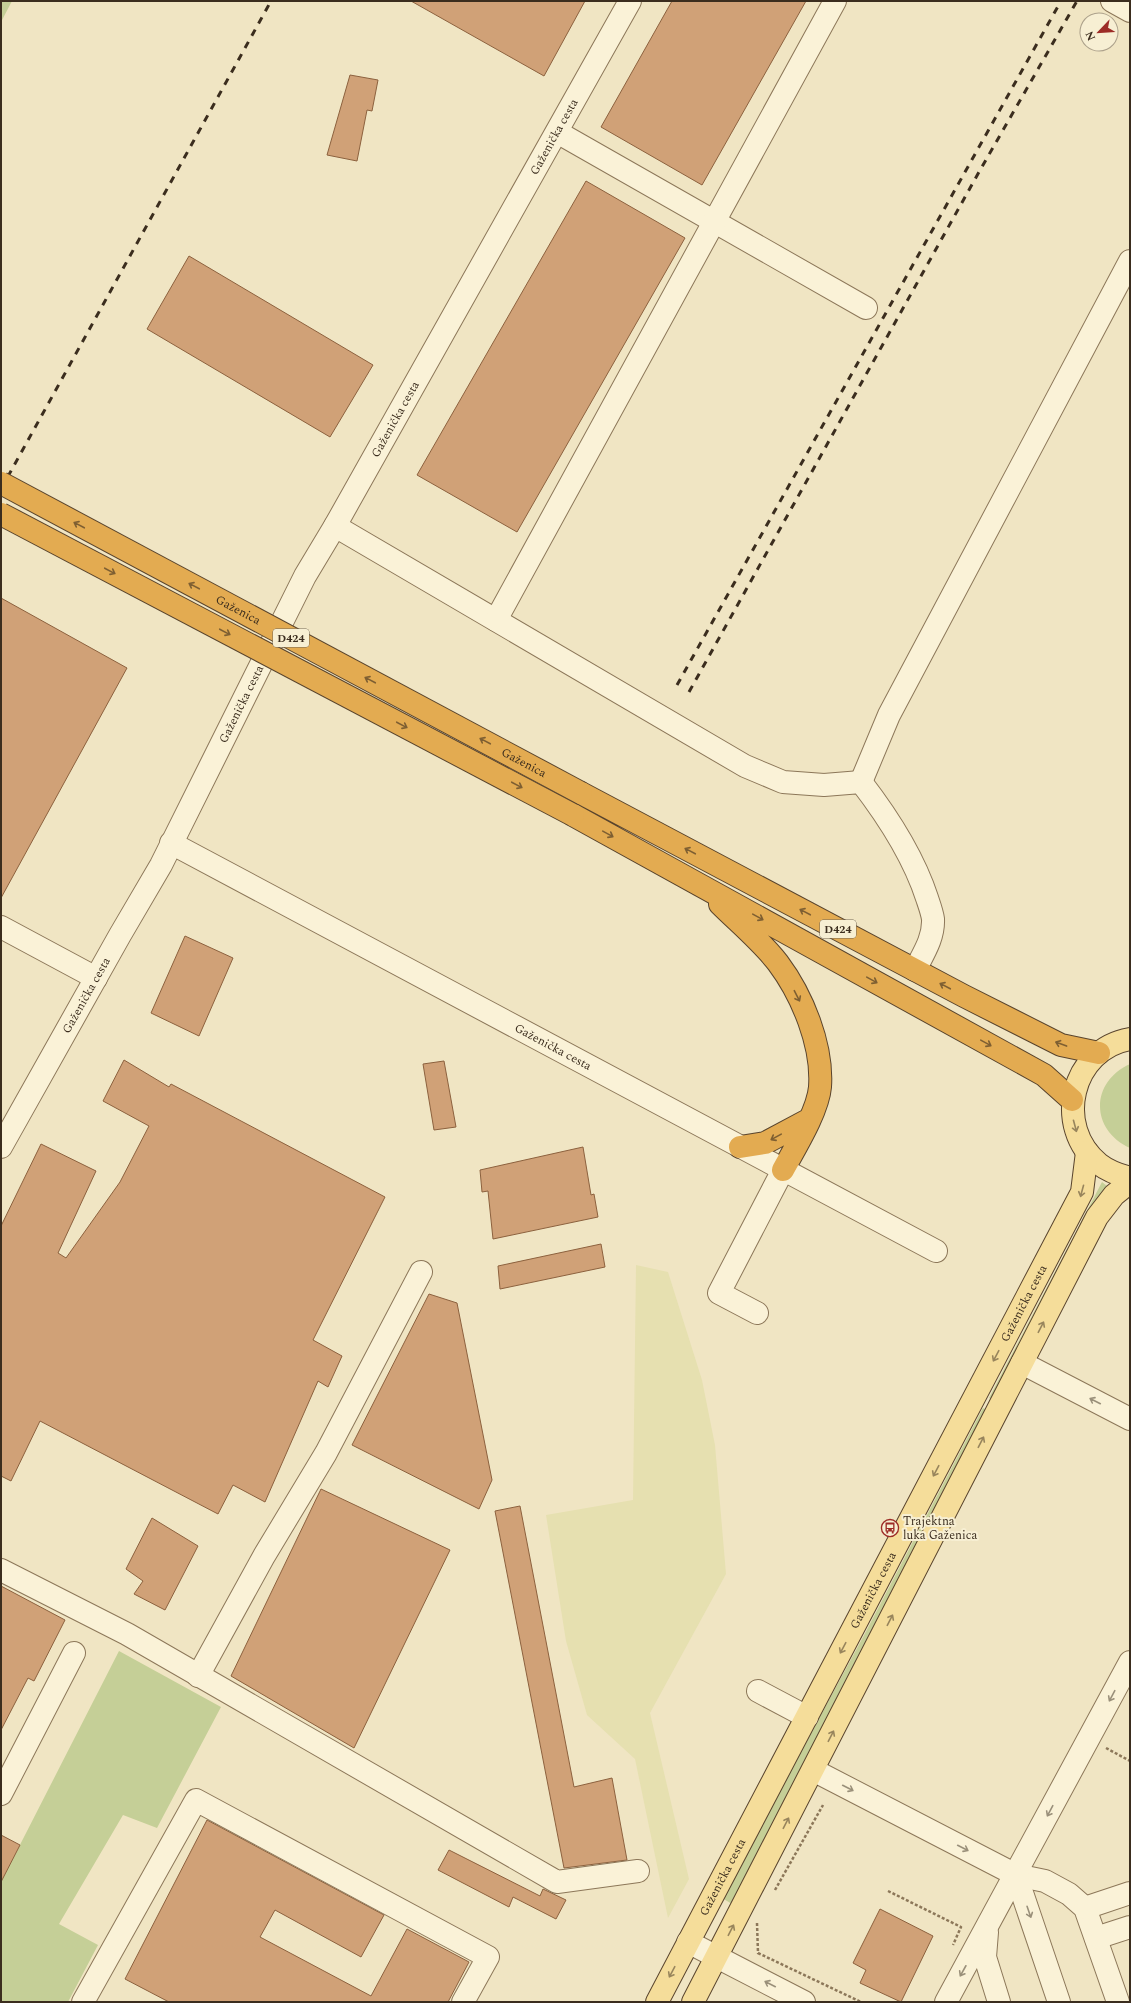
<svg xmlns="http://www.w3.org/2000/svg" width="1131" height="2003" font-family="Spectral,serif">
  <style>
    .farmland { fill: #e6e0b0 }
    .green { fill: #c5cf97 }
    .building { fill: #d0a177; stroke: #8c613e }
    .lines { fill: none; stroke-linecap: round; stroke-linejoin: round }
    .minor-casing { stroke: #8c7759; stroke-width: 24 }
    .major-casing { stroke: #59442d; stroke-width: 24 }
    .highway-casing { stroke: #59442d; stroke-width: 24 }
    .path { stroke: #8c7759; stroke-width: 2.5; stroke-dasharray: 3 2; stroke-linecap: butt }
    .minor { stroke: #faf2d7; stroke-width: 22 }
    .major { stroke: #f5dd9a; stroke-width: 22 }
    .highway { stroke: #e3ab51; stroke-width: 22 }
    .rail { stroke: #3b2d1e; stroke-width: 3; stroke-dasharray: 7 7; stroke-linecap: butt }
    .highway-bridge-casing { stroke: #59442d; stroke-width: 24; stroke-linecap: butt }
    .highway-bridge { stroke: #e3ab51; stroke-width: 22 }
    .oneway { stroke: #7e5f32 }
    .oneway2 { stroke: #98855c }
    .oneway3 { stroke: #9a907a }
    .labels { text-anchor: middle; dominant-baseline: central; stroke-width: 4; stroke-linejoin: round; paint-order: stroke }
    .shield { fill: #f7efd3; stroke: #736754; stroke-width: 1 }
    .shield-label { font-size: 11px; font-weight: bold; fill: #3b2d1e }
    .street-label { font-size: 12px; fill: #3b2d1e; stroke: #f7efd3 }
    .poi-label { font-size: 12px; fill: #3b2d1e; stroke: #f7efd3; text-anchor: start }
  </style>
  <rect width="100%" height="100%" fill="#f0e5c3"/>
  <path class="farmland" d="M636,1265L668,1272L702,1380L715,1445L726,1574L650,1713L689,1879L668,1918L635,1759L587,1715L566,1641L546,1515L633,1500Z"/>
  <path class="green" d="M1,1H12L1,22Z
    M1130,1064V1148C1090,1130 1090,1082 1130,1064Z
    M1102,1182L1107,1186L1105,1192L994,1401L989,1398Z
    M983,1408L989,1411L732,1904L722,1898L862,1639Z
    M119,1651L221,1707L157,1828L123,1815L59,1924L98,1945L68,2002H1V1882Z"/>
  <path class="building" d="M411,1H585L544,76Z
    M672,1H806L702,185L601,127Z
    M350,75L378,80L372,111L367,110L357,161L327,155Z
    M586,181L685,238L517,532L417,475Z
    M189,256L373,365L330,437L147,329Z
    M1,598L127,668L1,898Z
    M185,936L233,958L199,1036L151,1013Z
    M124,1060L169,1087L171,1084L385,1197L313,1340L342,1356L328,1387L318,1381L265,1502L233,1485L218,1514L40,1421L11,1481L1,1476V1226L41,1144L96,1171L58,1253L66,1258L120,1182L149,1126L103,1101Z
    M444,1061L456,1127L434,1130L423,1064Z
    M583,1147L591,1195L594,1194L598,1217L493,1239L488,1191L482,1192L480,1170Z
    M601,1244L605,1267L500,1289L498,1266Z
    M429,1294L457,1303L492,1480L479,1509L352,1445Z
    M321,1489L450,1550L354,1748L231,1676Z
    M520,1506L574,1787L612,1778L627,1860L564,1868L495,1511Z
    M152,1518L198,1546L165,1610L134,1594L143,1581L126,1569Z
    M1,1586L65,1620L34,1681L28,1678L1,1730Z
    M207,1820L384,1915L361,1957L275,1910L260,1937L371,1996L407,1929L469,1962L448,2002H169L125,1979Z
    M1,1835L20,1845L1,1882Z
    M449,1850L540,1896L543,1889L566,1900L556,1919L513,1897L509,1907L438,1870Z
    M880,1909L933,1936L901,2002L860,1983L866,1970L853,1963Z"/>
  <g class="lines">
    <g class="minor-casing">
      <g id="minor">
        <path d="M1112,1L1130,11"/>
        <path d="M557,132L866,308"/>
        <path d="M335,526L745,766L783,782L824,785L861,782C888,817 913,855 927,898C929,904 932,912 933,919C934,938 923,954 915,970"/>
        <path d="M496,620L835,1"/>
        <path d="M861,782L889,715L1130,261"/>
        <path id="s1" d="M171,843L936,1251"/>
        <path d="M1,927L96,978"/>
        <path id="s2" d="M1,1147L120,935L161,865L305,576L335,526L630,1"/>
        <path d="M757,1313L719,1293L783,1170"/>
        <path d="M1022,1363L1130,1419"/>
        <path d="M1,1570L127,1634L557,1882L638,1871"/>
        <path d="M198,1676L264,1556L326,1453L421,1272"/>
        <path d="M758,1691L807,1717"/>
        <path d="M813,1770L1016,1875L1045,1881L1069,1894L1085,1908L1118,2002"/>
        <path d="M1,1794L74,1653"/>
        <path d="M1016,1875L1059,2002"/>
        <path d="M1085,1908L1130,1893"/>
        <path d="M987,1932L985,1957L999,2002"/>
        <path d="M1096,1938L1130,1927"/>
        <path d="M688,1942L804,2002"/>
        <path d="M83,2002L196,1800L488,1957L463,2002"/>
        <path d="M946,2002L1130,1662"/>
      </g>
    </g>
    <g class="major-casing">
      <g id="major">
        <path d="M1130,1039C1071,1049 1053,1127 1099,1164C1108,1171 1119,1175 1130,1178"/>
        <path id="s3" d="M657,2002L1082,1192L1087,1152"/>
        <path d="M693,2002L1097,1217L1114,1195L1130,1182"/>
      </g>
    </g>
    <g class="highway-casing">
      <path id="highway" d="M581,793L964,996L1061,1045L1099,1053
        M573,815L1044,1075L1072,1100
        M720,904C738,922 763,943 778,963C802,995 823,1045 820,1087C818,1111 795,1148 783,1170
        M740,1147L765,1143L810,1119"/>
    </g>
    <path class="path" d="M1106,1748L1130,1761
      M775,1890L823,1805
      M888,1891L961,1927L953,1945
      M757,1923L758,1953L861,2002"/>
    <use href="#minor" class="minor"/>
    <use href="#major" class="major"/>
    <use href="#highway" class="highway"/>
    <path class="rail" d="M1,489L271,1
      M677,685L1061,1
      M689,692L979,172L1077,1"/>
    <g class="highway-bridge-casing">
      <g id="highway-bridge">
        <path id="s4" d="M1,483L581,793"/>
        <path d="M1,514L573,815"/>
      </g>
    </g>
    <use href="#highway-bridge" class="highway-bridge"/>
  </g>
  <defs><path id="oneway-shaft" d="M-6 0H5M1.5-3L5.5 0L1.5 3" fill="none" stroke-width="1.6" stroke-linecap="round" stroke-linejoin="round"/></defs>
  <g class="oneway">
    <use href="#oneway-shaft" transform="translate(79 525) rotate(-152)"/>
    <use href="#oneway-shaft" transform="translate(110 571) rotate(28)"/>
    <use href="#oneway-shaft" transform="translate(194 586) rotate(-152)"/>
    <use href="#oneway-shaft" transform="translate(225 632) rotate(28)"/>
    <use href="#oneway-shaft" transform="translate(370 680) rotate(-152)"/>
    <use href="#oneway-shaft" transform="translate(402 725) rotate(28)"/>
    <use href="#oneway-shaft" transform="translate(485 741) rotate(-152)"/>
    <use href="#oneway-shaft" transform="translate(517 785) rotate(28)"/>
    <use href="#oneway-shaft" transform="translate(608 834) rotate(29)"/>
    <use href="#oneway-shaft" transform="translate(690 851) rotate(-152)"/>
    <use href="#oneway-shaft" transform="translate(805 912) rotate(-152)"/>
    <use href="#oneway-shaft" transform="translate(758 917) rotate(29)"/>
    <use href="#oneway-shaft" transform="translate(872 980) rotate(29)"/>
    <use href="#oneway-shaft" transform="translate(945 986) rotate(-152)"/>
    <use href="#oneway-shaft" transform="translate(797 996) rotate(63)"/>
    <use href="#oneway-shaft" transform="translate(986 1043) rotate(29)"/>
    <use href="#oneway-shaft" transform="translate(1061 1044) rotate(-160)"/>
    <use href="#oneway-shaft" transform="translate(776 1137) rotate(151)"/>
  </g>
  <g class="oneway2">
    <use href="#oneway-shaft" transform="translate(1075 1126) rotate(75)"/>
    <use href="#oneway-shaft" transform="translate(1082 1191) rotate(105)"/>
    <use href="#oneway-shaft" transform="translate(1041 1327) rotate(-63)"/>
    <use href="#oneway-shaft" transform="translate(996 1356) rotate(118)"/>
    <use href="#oneway-shaft" transform="translate(981 1442) rotate(-63)"/>
    <use href="#oneway-shaft" transform="translate(936 1471) rotate(118)"/>
    <use href="#oneway-shaft" transform="translate(890 1620) rotate(-63)"/>
    <use href="#oneway-shaft" transform="translate(843 1648) rotate(118)"/>
    <use href="#oneway-shaft" transform="translate(831 1736) rotate(-63)"/>
    <use href="#oneway-shaft" transform="translate(786 1823) rotate(-63)"/>
    <use href="#oneway-shaft" transform="translate(731 1930) rotate(-63)"/>
    <use href="#oneway-shaft" transform="translate(672 1972) rotate(118)"/>
  </g>
  <g class="oneway3">
    <use href="#oneway-shaft" transform="translate(1095 1401) rotate(-153)"/>
    <use href="#oneway-shaft" transform="translate(1112 1696) rotate(118)"/>
    <use href="#oneway-shaft" transform="translate(848 1788) rotate(27)"/>
    <use href="#oneway-shaft" transform="translate(1050 1811) rotate(118)"/>
    <use href="#oneway-shaft" transform="translate(963 1848) rotate(27)"/>
    <use href="#oneway-shaft" transform="translate(1029 1912) rotate(71)"/>
    <use href="#oneway-shaft" transform="translate(963 1971) rotate(119)"/>
    <use href="#oneway-shaft" transform="translate(770 1984) rotate(-153)"/>
  </g>
  <defs>
    <g id="bus-ring" transform="scale(0.9)"><circle r="9.5" fill="#f7efd3" stroke="#9d2c26" stroke-width="1.5"/><path d="M-5-6H5V4H4V6H2V4H-2V6H-4V4H-5ZM-3.5-4V0h7V-4ZM-3.5 1.2v1.5H-2V1.2ZM2 1.2v1.5H3.5V1.2Z" fill="#9d2c26"/></g>
  </defs>
  <g fill-rule="evenodd">
    <use href="#bus-ring" x="890" y="1528"/>
  </g>
  <g class="labels">
    <g class="shield">
      <rect x="273" y="629" width="36" height="18" rx="3"/>
      <rect x="820" y="920" width="36" height="18" rx="3"/>
    </g>
    <g class="shield-label">
      <text x="291" y="638">D424</text>
      <text x="838" y="929">D424</text>
    </g>
    <g class="street-label">
      <text stroke="none"><textPath href="#s2" startOffset="1152">Gaženička cesta</textPath></text>
      <text stroke="none"><textPath href="#s2" startOffset="828">Gaženička cesta</textPath></text>
      <text stroke="none"><textPath href="#s4" startOffset="269">Gaženica</textPath></text>
      <text stroke="none"><textPath href="#s2" startOffset="504">Gaženička cesta</textPath></text>
      <text stroke="none"><textPath href="#s4" startOffset="593">Gaženica</textPath></text>
      <text stroke="none"><textPath href="#s2" startOffset="174">Gaženička cesta</textPath></text>
      <text stroke="none"><textPath href="#s1" startOffset="433">Gaženička cesta</textPath></text>
      <text stroke="none"><textPath href="#s3" startOffset="789">Gaženička cesta</textPath></text>
      <text stroke="none"><textPath href="#s3" startOffset="465">Gaženička cesta</textPath></text>
      <text stroke="none"><textPath href="#s3" startOffset="141">Gaženička cesta</textPath></text>
    </g>
    <g class="poi-label">
      <text x="903" y="1521">Trajektna<tspan x="903" dy="14">luka Gaženica</tspan></text>
    </g>
  </g>
  <rect width="1131" height="2003" fill="none" stroke="#3b2d1e" stroke-width="4"/>
  <g transform="translate(1099 32) rotate(245)"><circle r="19" fill="#f7efd3" stroke="#aca18b"/>
  <path d="M0-3L7 15L0 10L-7 15Z" fill="#9d2c26"/>
  <text y="-6" font-size="11" font-weight="bold" text-anchor="middle" fill="#3b2d1e">N</text>
  </g>
</svg>
